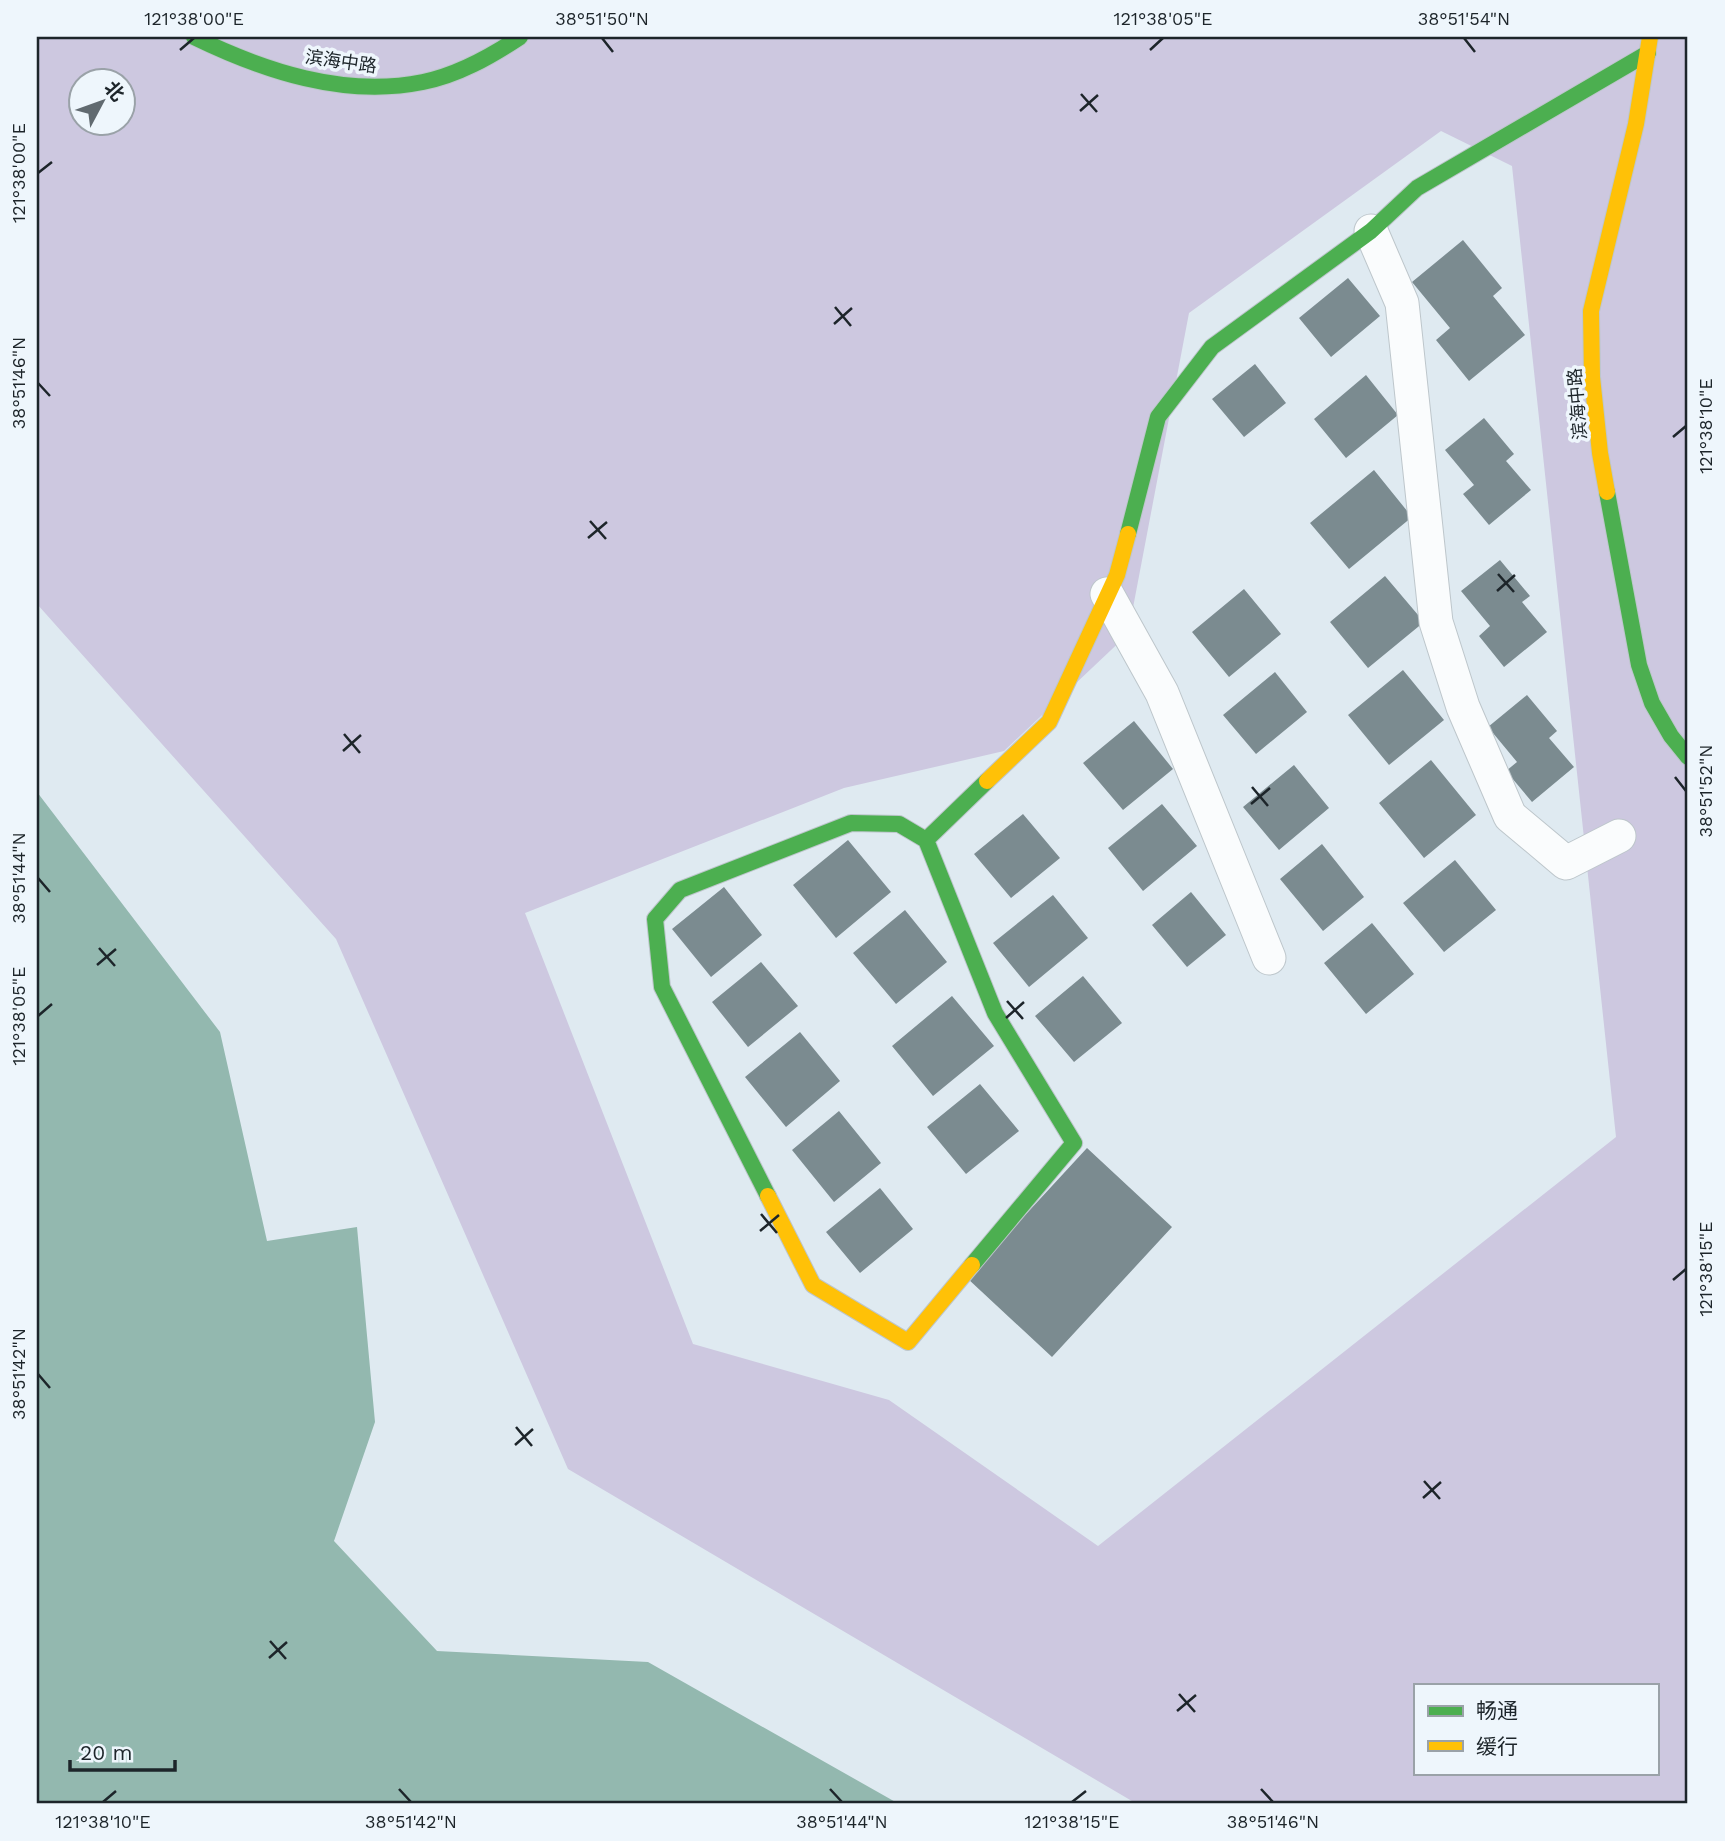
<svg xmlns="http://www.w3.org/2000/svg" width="1725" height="1841" font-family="'Work Sans','Noto Sans SC',sans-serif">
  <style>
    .forest { fill: #cdc8e0; fill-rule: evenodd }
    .water { fill: #93b8af }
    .building { fill: #7b8b90 }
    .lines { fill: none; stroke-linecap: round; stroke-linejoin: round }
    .street-casing { stroke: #bdc6cb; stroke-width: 35 }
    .fast-casing { stroke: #bdc6cb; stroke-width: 18 }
    .slow-casing { stroke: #bdc6cb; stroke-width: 18 }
    .street { stroke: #fafcfd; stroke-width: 33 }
    .fast { stroke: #4caf50; stroke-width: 16 }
    .slow { stroke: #ffc107; stroke-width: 16 }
    .ticks { fill: none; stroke: #1d252a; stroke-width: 2.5 }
    .labels { text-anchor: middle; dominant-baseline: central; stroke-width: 7; stroke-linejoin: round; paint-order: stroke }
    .street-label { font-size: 18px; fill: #1d252a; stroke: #eef6fc }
    .neatline { fill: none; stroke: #1d252a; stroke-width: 2.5 }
    .ticks-label { font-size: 18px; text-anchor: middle; fill: #1d252a }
  </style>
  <rect width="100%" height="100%" fill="#dfeaf1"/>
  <path class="forest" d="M37,37H1688V1804H1137L568,1469L336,939L37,604ZM80,80H122V122H80ZM1441,131L1512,166L1616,1137L1098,1546L889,1400L693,1344L525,913L844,788L1004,751L1128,634L1189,313ZM1415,1685H1657V1773H1415Z"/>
  <path class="water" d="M37,792L220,1032L267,1241L357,1227L375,1422L334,1541L437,1651L648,1662L899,1804H37Z"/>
  <path class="building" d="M1463,240L1502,288L1493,296L1525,335L1469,381L1436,340L1450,328L1412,282Z
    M1348,278L1380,316L1331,357L1299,318Z
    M1255,364L1286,403L1244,437L1212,399Z
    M1366,375L1398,415L1346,458L1314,419Z
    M1484,418L1514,454L1506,461L1531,490L1489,525L1463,494L1474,485L1445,450Z
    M1374,470L1412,517L1349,569L1310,523Z
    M1500,560L1530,596L1522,602L1547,632L1504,667L1479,636L1490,626L1461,591Z
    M1385,576L1424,622L1368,668L1330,622Z
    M1244,589L1281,634L1229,677L1192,632Z
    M1403,670L1444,720L1389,765L1348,715Z
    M1275,672L1307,712L1256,754L1223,715Z
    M1527,695L1557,731L1549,738L1574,767L1532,802L1506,771L1517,762L1488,727Z
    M1134,721L1173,769L1123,810L1083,763Z
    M1431,760L1476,815L1424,858L1379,803Z
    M1294,765L1329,808L1279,850L1243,807Z
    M1162,804L1197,846L1143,891L1108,848Z
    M1023,814L1060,858L1011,898L974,854Z
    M848,840L891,892L836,938L793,885Z
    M1322,844L1364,897L1323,931L1280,879Z
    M1455,860L1496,910L1444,952L1403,903Z
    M724,887L762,935L711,977L672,929Z
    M1191,892L1226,935L1187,967L1152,925Z
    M1053,895L1088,938L1029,987L993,943Z
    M905,910L947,962L896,1004L853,953Z
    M1372,923L1414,974L1366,1014L1324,963Z
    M761,962L798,1006L748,1047L712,1002Z
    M1083,976L1122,1023L1074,1062L1035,1016Z
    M952,996L994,1046L933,1096L892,1046Z
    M800,1032L840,1081L786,1127L745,1077Z
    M980,1084L1019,1131L966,1174L927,1127Z
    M839,1111L881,1163L834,1202L792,1150Z
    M1087,1148L1172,1227L1052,1357L967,1278Z
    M880,1188L913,1229L860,1273L826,1232Z"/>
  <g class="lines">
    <g class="street-casing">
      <path id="street" d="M1371,231L1402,303L1436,622L1463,707L1510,816L1566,863L1619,836
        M1107,594L1162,693L1269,958"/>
    </g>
    <g class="fast-casing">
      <path id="fast" d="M194,37C264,71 344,98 423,82C458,75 490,57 520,37
        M1607,492L1639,665L1652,703L1671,736L1688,757
        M1128,534L1158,417L1212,347L1371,231L1417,188L1648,53
        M926,840L995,1013L1074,1143L972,1265
        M768,1196L662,987L655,919L680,890L851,823L899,824L926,840L987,781"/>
    </g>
    <g class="slow-casing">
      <path id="slow" d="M1607,492L1600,453L1592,377L1591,311L1636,124L1650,37
        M987,781L1049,722L1117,575L1128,534
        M768,1196L813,1285L908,1342L972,1265"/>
    </g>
    <use href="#street" class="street"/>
    <use href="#fast" class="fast"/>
    <use href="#slow" class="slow"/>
  </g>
  <path class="ticks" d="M602,38L613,52M1464,38L1475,52M180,50L194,38M1150,50L1163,38M1081,94L1097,112M1080,111L1098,95M38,173L52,162M835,307L851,326M834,324L852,308M38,383L50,396M1673,437L1686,426M590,521L606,539M588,538L607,522M1498,574L1514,592M1497,591L1515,575M344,734L360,753M343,751L361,735M1675,777L1686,791M1252,787L1268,806M1251,804L1270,788M38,878L50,892M99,948L115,966M97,965L116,949M1007,1001L1023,1019M38,1016L52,1004M1006,1018L1024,1002M761,1214L777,1233M760,1231L779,1215M1673,1280L1686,1269M38,1374L50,1388M516,1427L532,1446M515,1445L533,1429M1424,1481L1440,1499M1423,1498L1441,1482M270,1641L286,1659M269,1658L287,1642M1179,1694L1195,1712M1177,1711L1196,1695M399,1789L411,1802M830,1789L842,1802M1261,1789L1273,1802M103,1802L116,1791M1072,1802L1086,1791"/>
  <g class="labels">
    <g class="street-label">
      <text transform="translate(341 61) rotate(8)">滨海中路</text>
      <text transform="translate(1577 404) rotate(-95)">滨海中路</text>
    </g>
  </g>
  <rect width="1725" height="1841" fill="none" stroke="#eef6fc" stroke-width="77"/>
  <rect x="1414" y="1684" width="245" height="91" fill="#eef6fc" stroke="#9aa2a8" stroke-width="2"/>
  <rect x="1428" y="1706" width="35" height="10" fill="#4caf50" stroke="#9aa2a8" stroke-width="2"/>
  <text x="1476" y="1718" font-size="21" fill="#1d252a">畅通</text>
  <rect x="1428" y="1741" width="35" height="10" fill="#ffc107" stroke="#9aa2a8" stroke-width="2"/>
  <text x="1476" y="1754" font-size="21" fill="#1d252a">缓行</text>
  <g transform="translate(102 102) rotate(49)"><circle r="33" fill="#eef6fc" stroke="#9aa2a8" stroke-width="2"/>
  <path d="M0-5L12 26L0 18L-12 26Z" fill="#616a70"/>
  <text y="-10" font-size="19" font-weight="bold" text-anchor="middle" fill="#1d252a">北</text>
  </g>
  <path d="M70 1760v10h105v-10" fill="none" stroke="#1d252a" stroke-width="3.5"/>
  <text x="80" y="1760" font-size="21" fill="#1d252a" stroke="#eef6fc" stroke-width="5" paint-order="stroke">20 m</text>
  <rect x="38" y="38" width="1648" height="1764" class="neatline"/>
  <g class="ticks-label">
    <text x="194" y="25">121°38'00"E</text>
    <text x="602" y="25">38°51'50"N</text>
    <text x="1163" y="25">121°38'05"E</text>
    <text x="1464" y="25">38°51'54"N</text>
    <text transform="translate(19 173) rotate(-90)" y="6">121°38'00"E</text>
    <text transform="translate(19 383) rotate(-90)" y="6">38°51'46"N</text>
    <text transform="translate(1706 426) rotate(-90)" y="6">121°38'10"E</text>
    <text transform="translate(1706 791) rotate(-90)" y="6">38°51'52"N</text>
    <text transform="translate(19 878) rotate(-90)" y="6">38°51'44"N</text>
    <text transform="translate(19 1016) rotate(-90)" y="6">121°38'05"E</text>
    <text transform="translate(1706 1269) rotate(-90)" y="6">121°38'15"E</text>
    <text transform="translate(19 1374) rotate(-90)" y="6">38°51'42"N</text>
    <text x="103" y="1828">121°38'10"E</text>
    <text x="411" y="1828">38°51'42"N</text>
    <text x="842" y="1828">38°51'44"N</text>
    <text x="1072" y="1828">121°38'15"E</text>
    <text x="1273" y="1828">38°51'46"N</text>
  </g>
</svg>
